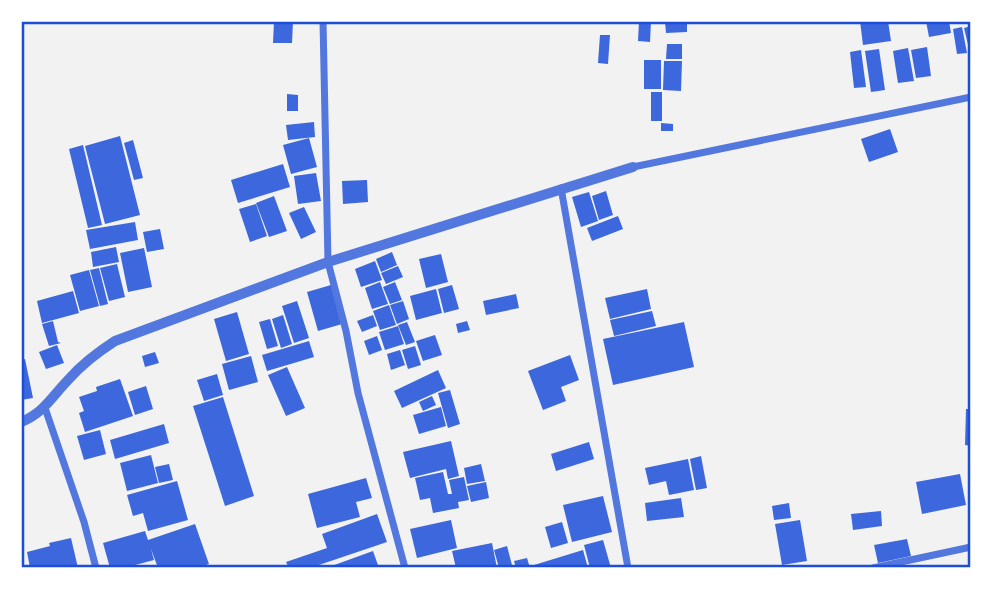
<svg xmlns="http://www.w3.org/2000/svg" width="992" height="589" font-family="'Zilla Slab',serif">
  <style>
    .building { fill: #3d67dc }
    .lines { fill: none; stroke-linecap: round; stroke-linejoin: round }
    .minor { stroke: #5277de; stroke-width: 7 }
    .tertiary { stroke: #5277de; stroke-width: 10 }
    .neatline { fill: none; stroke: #1d4ed8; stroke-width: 2.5 }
  </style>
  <rect width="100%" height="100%" fill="#f2f2f2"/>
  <path class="building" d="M274,21H293L292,43H273Z
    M639,21H651L650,42L638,41Z
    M665,21H687V32L666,33Z
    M860,21H888L891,41L863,45Z
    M926,21H949L951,33L929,37Z
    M971,26V53H970L964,28Z
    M962,27L967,53L957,54L953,29Z
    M600,35H610L608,64L598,63Z
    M667,44H682V59H666Z
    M927,47L931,76L916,78L911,50Z
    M908,48L914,81L898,83L893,51Z
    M879,49L885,90L871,92L865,51Z
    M861,50L866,87L854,88L850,52Z
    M644,60H661V89H644Z
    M664,61H682L681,91L663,90Z
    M651,92H662V121H651Z
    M287,94L298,95V111H287Z
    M314,122L315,137L288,140L286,125Z
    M661,123L673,124V131H661Z
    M890,129L898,152L869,162L861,139Z
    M120,136L140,215L105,224L85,146Z
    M309,138L317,167L291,174L283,145Z
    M133,140L143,178L134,180L124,143Z
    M83,145L102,225L88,228L69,149Z
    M283,164L290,187L238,203L231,180Z
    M316,173L321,201L298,204L294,176Z
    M367,180L368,202L343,204L342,181Z
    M606,191L613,215L599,220L592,196Z
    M589,192L598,221L581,227L572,197Z
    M274,196L287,231L269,237L256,203Z
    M256,204L267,236L250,242L239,209Z
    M304,207L316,232L301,239L289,213Z
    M618,216L623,229L592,241L587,228Z
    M135,222L138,240L90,249L86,230Z
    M160,229L164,249L147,252L143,232Z
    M116,247L119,262L93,267L91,252Z
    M144,248L152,287L128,292L120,253Z
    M392,252L397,265L381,272L376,259Z
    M441,254L448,282L426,288L419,259Z
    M375,261L382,280L361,287L355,269Z
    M117,264L125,297L109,301L100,268Z
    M398,266L403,277L386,284L381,273Z
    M99,268L108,304L100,306L90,270Z
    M89,270L99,306L80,311L70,275Z
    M380,282L388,304L372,309L365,288Z
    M395,282L402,300L390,304L383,287Z
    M331,285L342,324L318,331L307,292Z
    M452,285L459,309L444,313L438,289Z
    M436,289L442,313L416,320L410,296Z
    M647,289L651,309L610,319L605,298Z
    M73,291L79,313L42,323L37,301Z
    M516,294L519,308L486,315L483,301Z
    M297,301L309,338L294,343L282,306Z
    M403,301L409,319L397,324L390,305Z
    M389,305L396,325L380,330L373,311Z
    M652,311L656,326L614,336L610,320Z
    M237,312L249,354L226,361L214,319Z
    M283,315L292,344L281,348L272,319Z
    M373,315L377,326L362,332L357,321Z
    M270,319L278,346L267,349L259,322Z
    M53,321L58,342L61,343L49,346L42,324Z
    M467,321L470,330L458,333L456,324Z
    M407,322L415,342L406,345L398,325Z
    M684,322L694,367L613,385L603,339Z
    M398,326L404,344L385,350L379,332Z
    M435,335L442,355L423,361L416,341Z
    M377,336L382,350L369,355L364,341Z
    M309,341L314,357L267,371L262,355Z
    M57,345L64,363L46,369L39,352Z
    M415,346L421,365L408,369L402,350Z
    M400,350L405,365L391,370L387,354Z
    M155,352L159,363L145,367L142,356Z
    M570,355L579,380L561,387L566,401L543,410L528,371Z
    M251,356L258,382L229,390L222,364Z
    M25,359L33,398L21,400V360Z
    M287,367L305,408L286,416L268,375Z
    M438,370L446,388L402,408L394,391Z
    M217,374L223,395L204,401L197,380Z
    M120,379L133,416L85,432L79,413L84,411L79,397L97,391L96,387Z
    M146,386L153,409L135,415L128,392Z
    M450,390L460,424L448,428L438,393Z
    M432,396L436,405L423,411L419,402Z
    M223,397L254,496L225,506L193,406Z
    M441,407L446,426L419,434L413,415Z
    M966,409H971V446L965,445Z
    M164,424L169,443L115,459L110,440Z
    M100,430L106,454L84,460L77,436Z
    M451,441L459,476L448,479L446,469L410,478L403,452Z
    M589,442L594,459L556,471L551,454Z
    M151,455L158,483L127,491L120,463Z
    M701,456L707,488L696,490L690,459Z
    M688,459L694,490L669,495L666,481L649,485L645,468Z
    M169,464L173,480L159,483L155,467Z
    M481,464L485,481L467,484L464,468Z
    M443,472L448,494H452L449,480L464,477L469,500L458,502L459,508L433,513L430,498L420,500L415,478Z
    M960,474L966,505L922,514L916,482Z
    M366,478L372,498L356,502L360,517L317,528L308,494Z
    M177,481L188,520L148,531L143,513L133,516L127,495Z
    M486,482L489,498L471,502L467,486Z
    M603,496L612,532L572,542L563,505Z
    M681,498L684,517L647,521L645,503Z
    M789,503L791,518L774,520L772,506Z
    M881,511L882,526L853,530L851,514Z
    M377,514L387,542L310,568H289L286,562L327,548L322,534Z
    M451,520L457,548L417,558L410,529Z
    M800,520L807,561L782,565L775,524Z
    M562,522L568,543L551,548L545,527Z
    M195,524L209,564L198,568H158L151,549L154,560L124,568H110L103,543L145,531L148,540Z
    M71,538L78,568H30L27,552L50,546L49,543Z
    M907,539L911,556L878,563L874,545Z
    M603,540L611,568H590L584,545Z
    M492,543L497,568H456L452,551Z
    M507,546L512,565L499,568L494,550Z
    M583,550L588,568H535L534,565Z
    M373,551L379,568H326Z
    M527,558L530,568H516L514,561Z"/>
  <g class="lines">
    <path class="minor" d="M323,21L328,262L346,331L358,393L405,568
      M633,167L971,97
      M561,188L628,568
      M45,408L84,522L96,568
      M873,568L971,547"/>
    <path class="tertiary" d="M21,422C44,413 53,395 69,379C83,363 98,352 115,341L328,262L633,167"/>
  </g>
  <rect width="992" height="589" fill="none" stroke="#ffffff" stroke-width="46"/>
  <rect x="23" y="23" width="946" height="543" class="neatline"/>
</svg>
